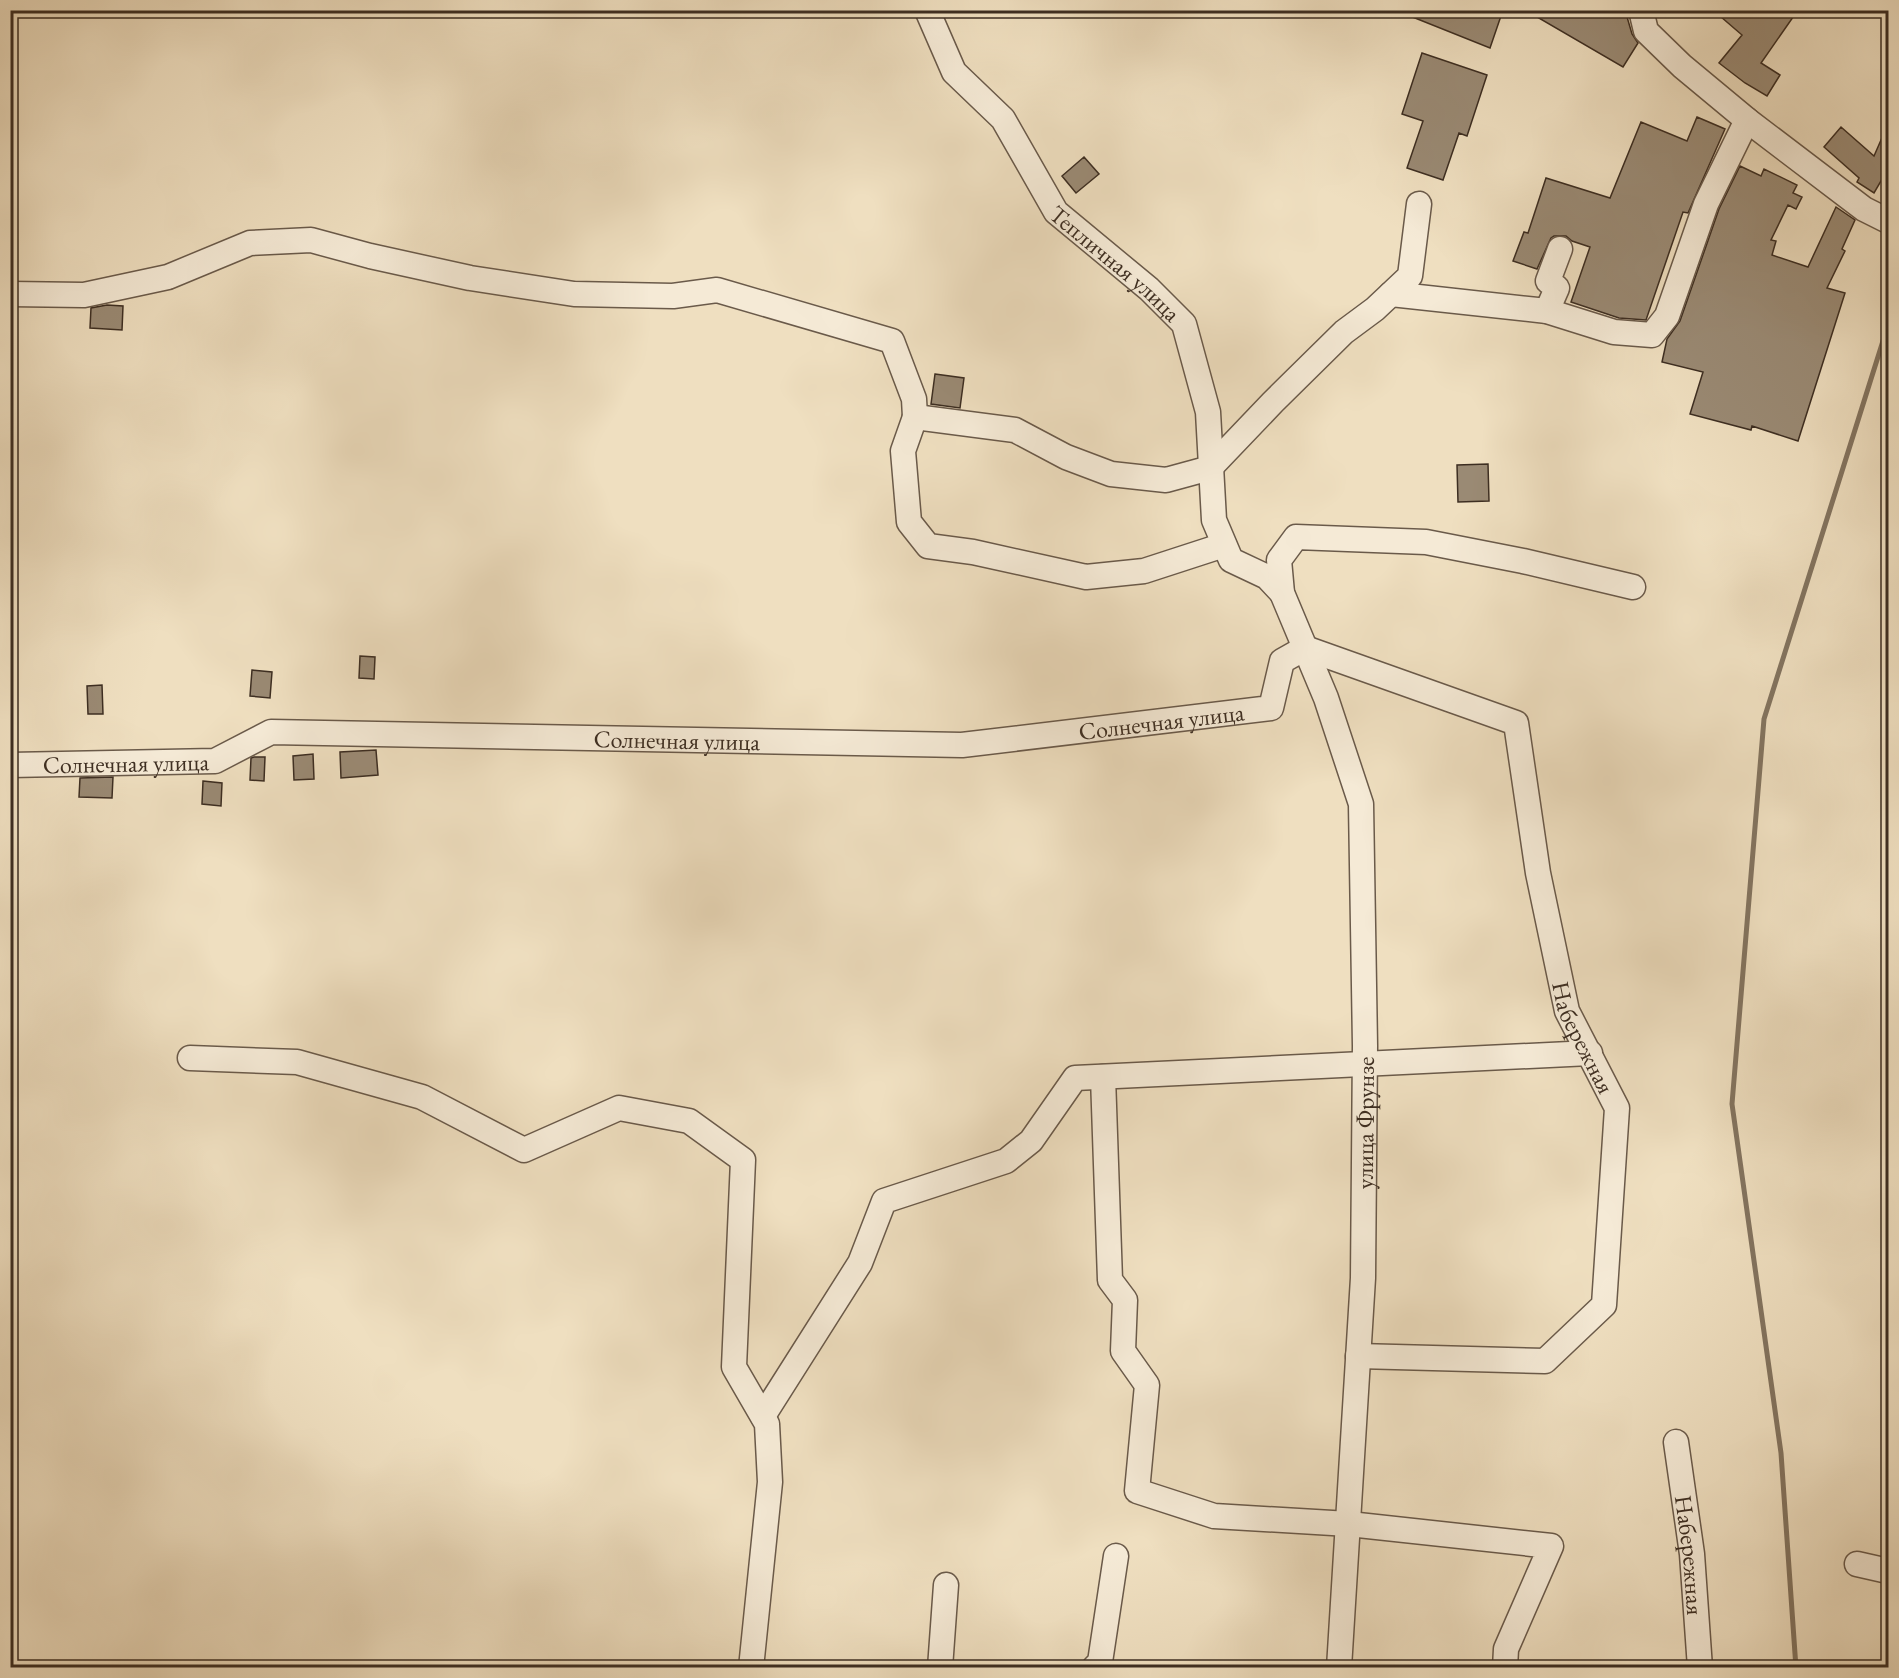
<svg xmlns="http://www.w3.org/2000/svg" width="1899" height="1678" font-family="'EB Garamond',serif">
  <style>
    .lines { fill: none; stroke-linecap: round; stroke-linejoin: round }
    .stream { stroke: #837460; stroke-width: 5 }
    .building { fill: #9a8a74; stroke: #3d2e22; stroke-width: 1.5 }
    .minor-casing { stroke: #6a5a4a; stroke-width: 27 }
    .minor { stroke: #f5ead6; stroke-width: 24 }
    .labels { text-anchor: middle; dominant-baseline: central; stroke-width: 5; stroke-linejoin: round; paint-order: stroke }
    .street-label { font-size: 24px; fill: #3d2e22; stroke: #f5ead6 }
  </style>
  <rect width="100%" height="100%" fill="#efdfc0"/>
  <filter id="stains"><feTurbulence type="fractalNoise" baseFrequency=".00333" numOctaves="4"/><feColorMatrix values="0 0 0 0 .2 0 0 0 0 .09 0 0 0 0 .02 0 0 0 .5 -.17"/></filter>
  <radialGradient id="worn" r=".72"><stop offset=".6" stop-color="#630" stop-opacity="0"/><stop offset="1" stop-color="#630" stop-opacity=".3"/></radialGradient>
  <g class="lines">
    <path class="stream" d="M1796,1668L1781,1453L1732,1104L1764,719L1888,325"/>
  </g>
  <path class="building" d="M1395,10H1503L1490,48Z
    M1525,10H1625L1632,34L1638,43L1623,67Z
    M1713,10H1798L1761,63L1780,75L1767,96L1745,83L1719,63L1742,35Z
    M1422,53L1487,75L1467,136L1459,133L1443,180L1407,168L1423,121L1402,114Z
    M1697,117L1725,129L1688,213L1683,212L1646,320L1619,318L1571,302L1590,247L1572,241L1566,236H1554L1551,238L1537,269L1513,261L1524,232L1528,233L1546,178L1610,198L1641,122L1687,141Z
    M1888,124V169L1874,193L1857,182L1859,178L1824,147L1841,127L1874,156Z
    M1084,157L1099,174L1076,193L1062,176Z
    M1740,166L1761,176L1764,169L1797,185L1793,193L1802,197L1796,209L1788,205L1771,240L1776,241L1772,255L1808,267L1836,207L1855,220L1842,249L1845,251L1827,288L1845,293L1798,441L1752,426L1751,430L1690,414L1703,372L1662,362L1667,339L1680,321L1719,209Z
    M107,305L123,306L122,330L90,328L91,308Z
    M935,374L964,378L960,408L931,404Z
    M1488,464L1489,501L1458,502L1457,465Z
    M360,656L375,657L374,679L359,678Z
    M252,670L272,672L270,698L250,696Z
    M102,685L103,714H88L87,686Z
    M376,750L378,775L341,778L340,752Z
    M313,754L314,779L294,780L293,756Z
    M254,757H265L264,781L250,780L251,758Z
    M113,777L112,798L79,797L80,778Z
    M203,781L222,783L221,806L202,804Z"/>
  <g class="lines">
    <g class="minor-casing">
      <g id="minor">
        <path id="s1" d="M927,10L954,72L1003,119L1056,212L1149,289L1184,324L1208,412L1214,520L1231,560L1267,577L1282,593"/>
        <path d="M1641,10L1646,31L1682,66L1747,120L1864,209L1888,221"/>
        <path d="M10,294L84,295L168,277L250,243L311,240L370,256L470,278L574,294L673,296L717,290L892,341L914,399L915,417"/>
        <path d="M1391,294L1547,311L1614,332L1652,335L1667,316L1706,204L1747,120"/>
        <path d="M1547,311L1557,288L1548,281L1560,249"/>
        <path d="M1224,545L1144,571L1086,577L973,552L928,546L909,522L903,451L915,417L1015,430L1066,457L1111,474L1166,480L1210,468L1273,402L1344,332L1375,309L1410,276L1419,204"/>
        <path id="s2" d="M10,765L215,761L271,732L962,745L1271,708L1282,661L1305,648L1516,723L1538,873L1567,1011L1617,1108L1604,1305L1545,1361L1358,1356"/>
        <path d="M190,1058L297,1062L422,1097L524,1150L619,1108L689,1121L743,1160L734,1367L767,1424L770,1482L751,1668"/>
        <path d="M1103,1077L1110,1280L1125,1300L1123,1351L1147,1385L1137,1491L1214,1516L1349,1524L1551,1546L1506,1649L1505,1668"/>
        <path d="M763,1416L860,1263L884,1201L1006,1161L1031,1141L1075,1078L1590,1053"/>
        <path id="s3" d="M1676,1442L1692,1554L1700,1668"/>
        <path d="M1857,1564L1888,1571"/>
        <path d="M940,1668L946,1585"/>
        <path d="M1094,1668L1100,1662L1116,1556"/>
        <path id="s4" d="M1339,1668L1363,1278L1365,1046L1361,804L1326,698L1282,593L1279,560L1296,537L1426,542L1523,561L1633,587"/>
      </g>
    </g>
    <use href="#minor" class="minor"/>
  </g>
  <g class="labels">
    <g class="street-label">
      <text stroke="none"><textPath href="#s1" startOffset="321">Тепличная улица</textPath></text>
      <text stroke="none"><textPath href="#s2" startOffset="1160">Солнечная улица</textPath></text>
      <text stroke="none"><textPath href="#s2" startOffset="674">Солнечная улица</textPath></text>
      <text stroke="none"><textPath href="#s2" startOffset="116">Солнечная улица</textPath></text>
      <text stroke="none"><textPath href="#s2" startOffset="1892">Набережная</textPath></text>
      <text stroke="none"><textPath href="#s4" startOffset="546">улица Фрунзе</textPath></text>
      <text stroke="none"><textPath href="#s3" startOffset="114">Набережная</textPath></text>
    </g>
  </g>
  <rect width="1899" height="1678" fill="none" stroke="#efdfc0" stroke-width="36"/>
  <rect x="12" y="12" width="1875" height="1654" fill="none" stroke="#3d2e22" stroke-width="3"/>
  <rect x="18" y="18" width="1863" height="1642" fill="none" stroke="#3d2e22" stroke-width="1.5"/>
  <rect width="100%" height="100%" filter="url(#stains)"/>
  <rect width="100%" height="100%" fill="url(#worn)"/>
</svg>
